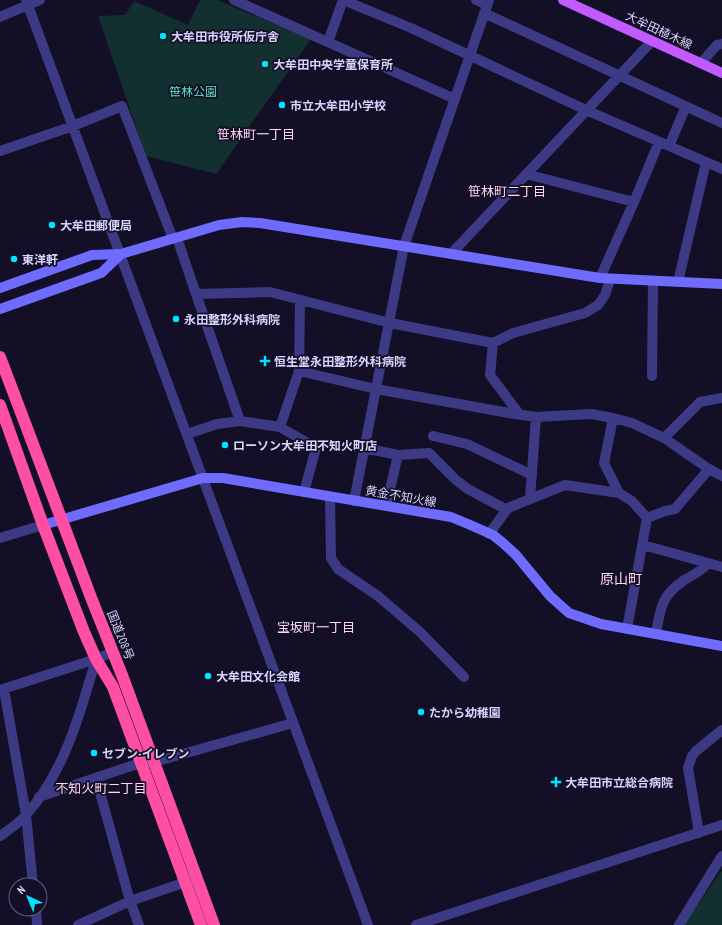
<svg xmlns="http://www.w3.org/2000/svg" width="722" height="925" font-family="'PT Sans Narrow','Noto Sans JP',sans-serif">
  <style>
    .green { fill: #12302f }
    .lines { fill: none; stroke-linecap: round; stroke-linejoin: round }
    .street { stroke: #3d3a85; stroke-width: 10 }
    .secondary { stroke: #6f6bff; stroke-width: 10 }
    .primary { stroke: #c25bff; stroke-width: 10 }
    .highway { stroke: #ff4fa3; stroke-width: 12 }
    .poi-dot { fill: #00e5ff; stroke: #130f26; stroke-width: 1.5 }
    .labels { text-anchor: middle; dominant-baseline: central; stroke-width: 3.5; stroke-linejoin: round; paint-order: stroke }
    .street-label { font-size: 12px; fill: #d9d4ff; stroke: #130f26 }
    .poi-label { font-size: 12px; font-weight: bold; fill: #d9d4ff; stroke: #130f26; text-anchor: start }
    .park-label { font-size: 12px; fill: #5fe0c0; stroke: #130f26 }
    .neighbourhood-label { font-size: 13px; fill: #ffd6f0; stroke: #130f26 }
    .quarter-label { font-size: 14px; fill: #ffd6f0; stroke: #130f26 }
  </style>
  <rect width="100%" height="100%" fill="#130f26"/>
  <path class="green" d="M200,0H217L311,39L216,174L146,156L98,16L125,15L134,1L188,25Z
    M722,870V925H684Z"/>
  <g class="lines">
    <path class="street" d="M26,0L368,925
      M234,0L455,99
      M343,0L411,28L586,110L722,169
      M476,0L487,5
      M484,13L722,123
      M0,17L40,0
      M328,42L343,0
      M701,63L717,45L722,44
      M669,146L686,106
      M0,151L73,126L122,106L173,239
      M526,174L634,202
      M177,238L196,294L270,292L390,323L493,343L513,333L585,313L598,305L605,295L610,280
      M451,254L652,41
      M600,278L634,202L659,142
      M678,282L706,162
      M196,294L240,421
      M493,343L490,375L520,415
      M299,371L376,389L509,413L536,417L591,414L613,418L632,423L664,438L709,469L722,476
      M652,376L653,281
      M613,418L604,463L619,493
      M280,427L299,371L300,300
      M187,434L217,424L240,421L280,427L316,448L304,492
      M433,436L467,444L532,475
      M664,438L700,402L722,398
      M364,448L398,455L429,453L456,480L468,489L507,510
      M330,497L331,558L338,569L378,596L420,632L464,677
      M530,498L536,417
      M354,501L404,246L489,0
      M386,506L398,455
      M647,518L665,511L675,509L709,469
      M489,534L508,508L565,485L619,493L632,501L647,518L627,629
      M0,538L43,525
      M643,545L722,567
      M656,634C660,610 661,596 683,581C692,575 701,572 708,563
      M4,689L26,815L33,885
      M0,690L96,659L113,652
      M96,778L130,901L139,925
      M39,797L140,763L154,762L293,723
      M699,833L688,768L692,756L696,751L722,730
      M0,836C9,830 19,823 26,815C65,771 80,714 96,659
      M36,909L37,925
      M78,925L130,901L192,880
      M416,925L722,825
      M679,925L722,856"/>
    <path class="secondary" d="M0,288L92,255L121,254L219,225L242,222L260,223L600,278L722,284
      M0,309L101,273L121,254
      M43,525L203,478H223L451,517L468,524L493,535L503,543L516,555L550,596L569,613L601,624L722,646"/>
    <path class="primary" d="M563,0L722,73"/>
    <path class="highway" d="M0,357L92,600L122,675L214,925
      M0,405L43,525L84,632L96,659L113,687L201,925"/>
  </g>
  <g class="poi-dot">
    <circle cx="163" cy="36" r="4"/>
    <circle cx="265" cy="64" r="4"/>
    <circle cx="282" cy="105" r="4"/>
    <circle cx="52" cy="225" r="4"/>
    <circle cx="14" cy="259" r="4"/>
    <circle cx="176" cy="319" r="4"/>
    <path d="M263 355h4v4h4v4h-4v4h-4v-4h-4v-4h4z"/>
    <circle cx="225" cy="445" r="4"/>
    <circle cx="208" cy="676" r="4"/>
    <circle cx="421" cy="712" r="4"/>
    <circle cx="94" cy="753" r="4"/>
    <path d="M554 776h4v4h4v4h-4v4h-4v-4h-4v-4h4z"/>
  </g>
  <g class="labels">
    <g class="street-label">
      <text transform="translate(659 30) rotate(25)">大牟田植木線</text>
      <text transform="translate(401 496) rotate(10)">黄金不知火線</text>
      <text transform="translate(121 635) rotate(68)">国道208号</text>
    </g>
    <g class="poi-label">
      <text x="171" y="36">大牟田市役所仮庁舎</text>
      <text x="273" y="64">大牟田中央学童保育所</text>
      <text x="290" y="105">市立大牟田小学校</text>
      <text x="60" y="225">大牟田郵便局</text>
      <text x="22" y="259">東洋軒</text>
      <text x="184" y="319">永田整形外科病院</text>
      <text x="274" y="361">恒生堂永田整形外科病院</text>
      <text x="233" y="445">ローソン大牟田不知火町店</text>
      <text x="216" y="676">大牟田文化会館</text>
      <text x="429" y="712">たから幼稚園</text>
      <text x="102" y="753">セブン-イレブン</text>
      <text x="565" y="782">大牟田市立総合病院</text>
    </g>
    <g class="park-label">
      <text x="193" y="91">笹林公園</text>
    </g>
    <g class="neighbourhood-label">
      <text x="256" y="134">笹林町一丁目</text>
      <text x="507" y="191">笹林町二丁目</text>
      <text x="316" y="627">宝坂町一丁目</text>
      <text x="101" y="788">不知火町二丁目</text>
    </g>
    <g class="quarter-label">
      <text x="621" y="579">原山町</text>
    </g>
  </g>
  <g transform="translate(28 897) rotate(316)"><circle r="19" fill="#130f26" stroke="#625e7d"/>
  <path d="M0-3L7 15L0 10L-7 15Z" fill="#00e5ff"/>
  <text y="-6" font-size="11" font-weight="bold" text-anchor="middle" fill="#d9d4ff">N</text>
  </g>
</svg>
